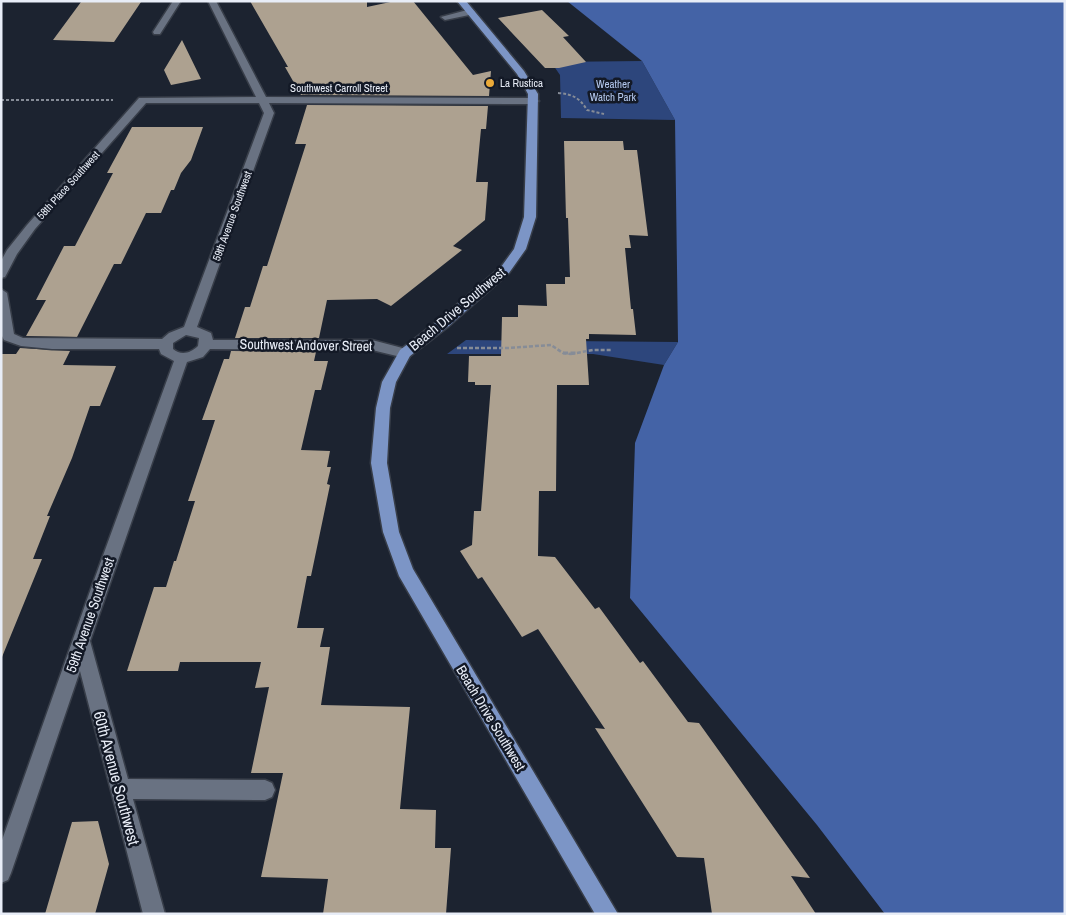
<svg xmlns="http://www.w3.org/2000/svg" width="1066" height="915" font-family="'Archivo Narrow',sans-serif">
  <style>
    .green { fill: #2d467c }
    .water { fill: #4463a6 }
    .building { fill: #ada190 }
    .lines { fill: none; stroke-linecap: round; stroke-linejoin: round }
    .minor-casing { stroke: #383e49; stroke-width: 3 }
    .major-casing { stroke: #383e49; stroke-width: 3 }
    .path-far2 { stroke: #868c97; stroke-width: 2; stroke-dasharray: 3 2; stroke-linecap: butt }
    .path-far1 { stroke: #868c97; stroke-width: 2.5; stroke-dasharray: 4 2; stroke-linecap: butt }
    .path { stroke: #868c97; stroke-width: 3; stroke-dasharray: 5 2.5; stroke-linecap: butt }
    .minor { fill: #697282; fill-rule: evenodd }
    .major { fill: #7c95c6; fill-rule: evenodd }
    .poi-dot { fill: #ebaa39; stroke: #131926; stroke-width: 2 }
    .labels { text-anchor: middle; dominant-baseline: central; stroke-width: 5; stroke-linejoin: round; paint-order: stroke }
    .far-poi-label { font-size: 11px; fill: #e8edf7; stroke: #131926; text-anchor: start }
    .far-park-label { font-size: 11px; fill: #b4c8ed; stroke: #131926 }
    .far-street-label { font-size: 11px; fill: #e8edf7; stroke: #131926 }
    .street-label { font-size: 14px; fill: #e8edf7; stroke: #131926 }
    .near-street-label { font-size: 16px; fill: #e8edf7; stroke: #131926 }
  </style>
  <rect width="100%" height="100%" fill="#1c2330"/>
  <path class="green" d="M642,61L675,120L561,118L560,75L551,62Z
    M466,340L678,342L664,365L593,354H447Z"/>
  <path class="water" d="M567,1H1065V914H885L817,825L630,598L635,443L664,365L678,342L675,120L642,61Z"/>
  <path class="building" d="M89,1L141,2L114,42L53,40L81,2Z
    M250,1H367V7L395,1H413L473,75L491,71L489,96L301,95L285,67H288Z
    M542,10L569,36L563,37L586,62L559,68H545L498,18Z
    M182,40L201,79L171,85L164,70Z
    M307,105L488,106L486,129H481L476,182H488L485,220L453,246L462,250L391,306L377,299L327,300L319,338H235L245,307H250L263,266H267L306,144H295Z
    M132,127H203L191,160L181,173L174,190H171L161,213H146L121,264H114L77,337L26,336L46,300H36L64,246H75L113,173H107Z
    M564,141H623L624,150H637L648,236L629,235L631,248H625L631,309H633L636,335L589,334V339H586L589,385H557L556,491H539L538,556L555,557L595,609L599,607L640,663L643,661L688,722L699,723L810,878L791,876L816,914H712L704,858L677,857L595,728L605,729L538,629L522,637L482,577L478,579L460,551L472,545L474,511H481L491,385H475V382H468L469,356H501L502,317H518V305L547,306L546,284H565V277H570L568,218H566Z
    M20,348L70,351L63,365L116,366L100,406H90L72,458L47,516H50L33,559H42L2,657L1,354H16Z
    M231,351L316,352L314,361H328L321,390H315L301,450L330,451L327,467H331L327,484L330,485L311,576H307L297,628H324L320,647H330L321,705L410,707L400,809L436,810L435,848H451L446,914H323L328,879L261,877L283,773H251L269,687L255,688L261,662H180L178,671H127L154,587H166L174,561H176L195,501H188L215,420H202L224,359H229Z
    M98,821L109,864L95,914H45L72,822Z"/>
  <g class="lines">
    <g class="minor-casing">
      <path id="minor" d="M173,1H181L160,34H154L153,32Z
        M208,1H216L266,97L534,98L539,101L534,104L269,103L274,113L197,327L211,333L213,340H372L410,350L412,353L410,356L405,358L372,350L210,349L203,357L187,362L90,641L128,779L265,780L272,783L275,790L272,797L265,800L133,799L165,914H143L80,671L11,873L8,880L1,883V843L89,594L174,361L161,354L159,349H52L21,346L4,340L1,334V289L7,293L14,334L23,338L162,339L169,333L184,327L264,113L259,103H146L35,229L17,254L5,277L1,278V261L7,250L27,225L139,98L256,97ZM186,335L199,338L198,346C191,353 181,356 173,349V343Z
        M471,9L475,12L474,14L445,20L441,17Z"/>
    </g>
    <g class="major-casing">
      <path id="major" d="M457,1H466L524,71L538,94L536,217L526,249L509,273L449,326L410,356L396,382L390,408L387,463L399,532L413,569L618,914H595L399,576L383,532L371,463L376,408L382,382L400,350L439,320L501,267L514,249L524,217L528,94L517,74Z"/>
    </g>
    <path class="path-far2" d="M558,93C572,94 580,98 587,110L604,114
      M1,100H113"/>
    <path class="path-far1" d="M457,348H508L551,345L563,353L571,354
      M571,354L593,350H612"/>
    <path class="path" d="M563,353H578"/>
    <use href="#minor" class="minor"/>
    <use href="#major" class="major"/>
  </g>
  <circle class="poi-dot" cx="490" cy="83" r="5"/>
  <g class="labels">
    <g class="far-poi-label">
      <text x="500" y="83">La Rustica</text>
    </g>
    <g class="far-park-label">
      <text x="613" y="84">Weather<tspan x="613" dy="13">Watch Park</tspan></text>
    </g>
    <g class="far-street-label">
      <text x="339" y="88">Southwest Carroll Street</text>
      <text transform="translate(68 185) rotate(-48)">58th Place Southwest</text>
      <text transform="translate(232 216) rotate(-70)">59th Avenue Southwest</text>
    </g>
    <g class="street-label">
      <text transform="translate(457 309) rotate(-40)">Beach Drive Southwest</text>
      <text transform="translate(306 345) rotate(1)">Southwest Andover Street</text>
      <text transform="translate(90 615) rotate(-71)">59th Avenue Southwest</text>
      <text transform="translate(491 718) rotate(59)">Beach Drive Southwest</text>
    </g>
    <g class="near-street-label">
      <text transform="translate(117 778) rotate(75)">60th Avenue Southwest</text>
    </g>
  </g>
  <rect width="1066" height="915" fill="none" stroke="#e8edf7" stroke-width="5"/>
</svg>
